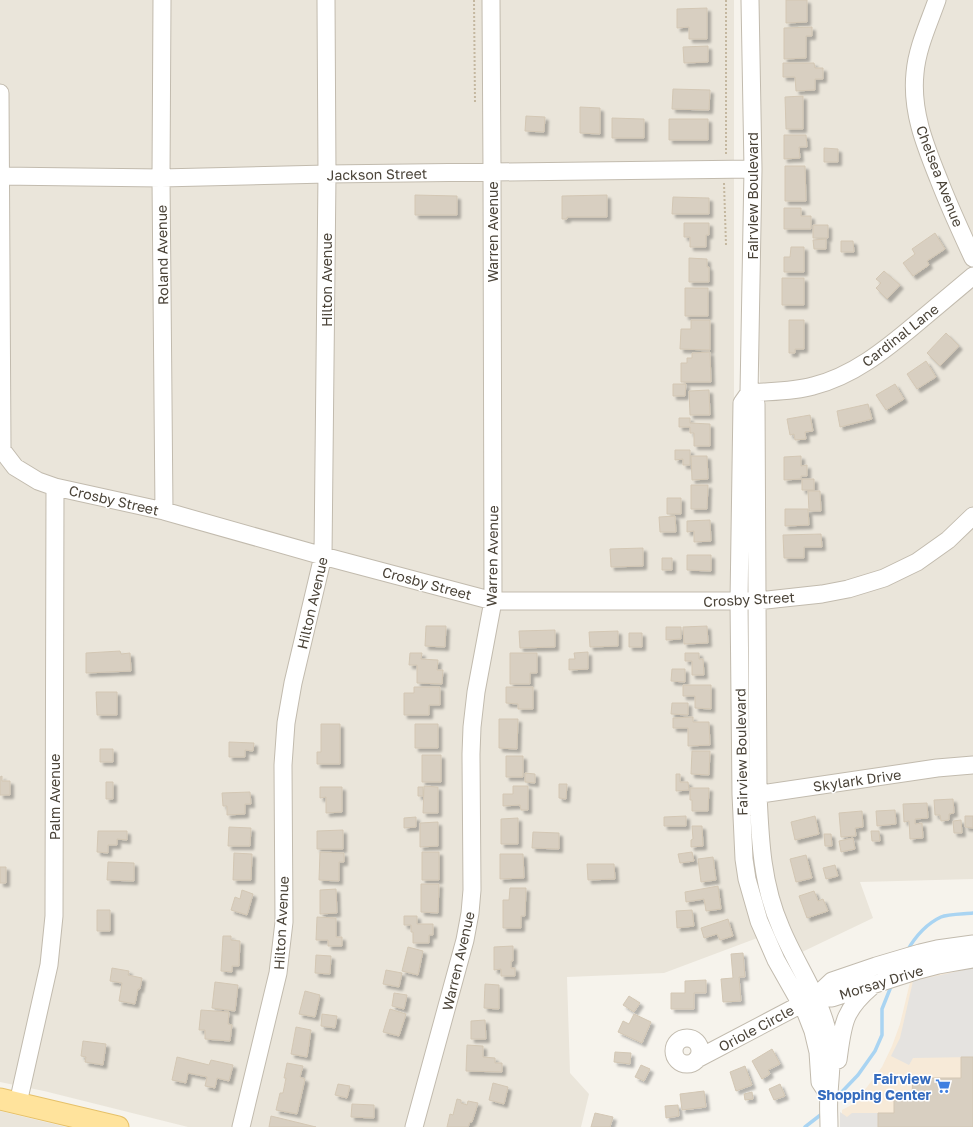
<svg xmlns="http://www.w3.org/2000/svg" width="973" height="1127" font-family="'Golos Text',sans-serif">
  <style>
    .residential { fill: #eae5da }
    .commercial { fill: #f7ead8 }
    .parking { fill: #e5e3e0 }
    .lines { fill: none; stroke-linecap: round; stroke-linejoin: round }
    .stream { stroke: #a9d4f2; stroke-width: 3.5 }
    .building { fill: #d8cfc1; stroke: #d3c7b4; filter: url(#shadow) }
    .minor-casing { stroke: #c2bbae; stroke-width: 19 }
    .major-casing { stroke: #e6c16a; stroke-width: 23 }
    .path { stroke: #c4b79f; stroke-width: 2; stroke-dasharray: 2 2; stroke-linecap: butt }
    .minor { stroke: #fff; stroke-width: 17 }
    .major { stroke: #ffe39c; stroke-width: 21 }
    .labels { text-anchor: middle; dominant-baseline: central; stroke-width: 3; stroke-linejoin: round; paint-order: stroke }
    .street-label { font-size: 14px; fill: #4b4439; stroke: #fff }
    .shop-label { font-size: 14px; font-weight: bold; fill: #366cbe; stroke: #fff; text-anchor: end }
  </style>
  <defs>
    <filter id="shadow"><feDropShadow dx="3.5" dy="3.5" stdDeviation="1" flood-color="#0004"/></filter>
  </defs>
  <rect width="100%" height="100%" fill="#f6f3ec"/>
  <path class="residential" d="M0,0H734V581L738,843L760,937L664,973L567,977L570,1073L589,1094L581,1127H188L44,1091L0,1082Z
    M756,0H973V879L860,882L873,918L802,952L782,915L766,860L761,404L757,308Z
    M0,1111L66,1127H0Z"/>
  <path class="commercial" d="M973,962V1127H842V1110L855,1103L882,1067L892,1046L900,1024L911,978Z"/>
  <path class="parking" d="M973,968V1057L913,1058L909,1065L891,1056L900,1038L913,981Z
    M840,1112L847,1117L852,1113H878V1127H840Z"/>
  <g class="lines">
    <path class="stream" d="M907,951C915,937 926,924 941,917C948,914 965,914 973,913
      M835,1099L858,1075L875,1051L882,1035V1009L892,984
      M805,1127L823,1113"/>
  </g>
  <path class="building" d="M786,0H807V22L786,23Z
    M707,8V39H689V27L677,28V9Z
    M812,27V36H806V58L784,59V28Z
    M708,46V62L684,63L683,47Z
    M783,63H814L815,68H823V79H815V90L796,91L795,77H783Z
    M673,89L710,90L709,110L672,109Z
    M803,96V129H786L785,97Z
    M580,107L600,108V134L580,133Z
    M526,116L545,117L544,132L525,131Z
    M612,118L644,119V138H612Z
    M669,119H708V140H669Z
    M784,135H806L807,147H799L800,158L784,159Z
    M824,148L838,149V162H824Z
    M785,166H805L806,201H785Z
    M415,195L457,196V215H415Z
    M607,195V217H567V219H562V196Z
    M673,197L709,198V214H672Z
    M784,208H801V216H811V229H784Z
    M684,223H709V235H706V247H690V237H684Z
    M813,225H828V238H813Z
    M935,233L945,249L927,261L929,265L913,276L903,263L915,254L912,249Z
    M826,239V249H814L813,240Z
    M841,241H853L854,252H841Z
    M791,247H804V272H784V257H790Z
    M689,258L707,259V267H709V282H689Z
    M884,271L900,285L887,299L876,288L881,283L876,279Z
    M782,278H804V305H782Z
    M685,288H708V316H685Z
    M691,320H710V350L680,349L681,329H691Z
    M789,320H804V349H795V353H789Z
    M946,333L959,346L940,366L927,353Z
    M710,352L711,382H681V363H687V358H692V353Z
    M926,361L936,377L917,389L907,374Z
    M673,384H686L685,396H673Z
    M895,384L904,399L886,410L876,395Z
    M709,390L710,415H690L689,391Z
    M868,404L872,419L840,427L837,411Z
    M810,415L813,431L805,432L806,439L795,440L794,434L790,435L787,419Z
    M679,418H690V423L710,424V446H694V433H690V427H679Z
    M675,450H690V465H683V459L675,460Z
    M691,456H707L708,479L692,480Z
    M801,456V466L807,465V476H801V479L784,480V457Z
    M802,479H814V490H802Z
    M691,485H708L707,509H691Z
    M808,491H820L821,511H809Z
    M667,498H681V514H667Z
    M785,509H808L809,525L785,526Z
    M675,516L676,532H660L659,517Z
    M710,520L711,541L694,542V531L687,532V521Z
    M821,534L822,547H804V558H784L783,535Z
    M643,548V566L611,567L610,549Z
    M687,555H711V571L687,570Z
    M662,558H672V570H662Z
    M426,626H446L445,647L425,646Z
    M707,626L708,643L684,644L683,627Z
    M666,627H681V639L666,640Z
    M555,630V647L520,648L519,631Z
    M618,631V646L590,647L589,632Z
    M629,633H642V647H629Z
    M120,651L121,654L130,653L131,671L86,673V653Z
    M588,652V669L569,670V659H575L574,653Z
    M410,653H422L421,659L438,660L437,670H443L442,684L417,683V665H409Z
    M510,653H537V673H530V684H510Z
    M685,653H699V659H703L704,675H692V661H685Z
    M672,669H685V682L671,681Z
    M683,685H711V709L695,708V696H683Z
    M414,687H440V705H429V715H404V693H414Z
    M506,687H533V709H518V704L506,703Z
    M96,692H117V715H97Z
    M672,703H688V715L671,714Z
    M693,717V722H709L710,745L688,746V728H673V718Z
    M499,719H518L517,749L499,748Z
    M321,724H340V764H317V752H321Z
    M415,724H438V748H415Z
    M229,742L254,743L253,751L245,750V757H229Z
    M100,749H113V762H100Z
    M692,751H710L709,775L691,774Z
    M422,755H441V782H422Z
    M506,756H523V777H506Z
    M525,773L535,774V783L525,782Z
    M676,774H680V782H688L689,790L676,791Z
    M2,776V781H10V795H0V777Z
    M106,782H113V799H106Z
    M559,784H567L566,799L559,798Z
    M424,786L438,787V813H423Z
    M513,786H528V810H521L520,805L503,806V794H513Z
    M320,787H342V812L326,813V797L320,798Z
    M418,787H423V796H418Z
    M690,788H709L708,811H692V800H690Z
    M250,792L251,804H245V814L227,815V806H223L222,793Z
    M953,799L954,813L949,814V820L941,821L940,815H935L934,800Z
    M927,803L928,818L915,819V824L922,823L923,838L910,839L909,821L904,822L903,804Z
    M895,810L896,824L877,826L876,811Z
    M862,811L863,827L855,828L856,836L841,837L839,813Z
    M686,816V826H664V817Z
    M815,816L819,834L795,840L791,822Z
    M965,816H973V828L965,827Z
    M416,817V827L404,828V818Z
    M518,818V844H501V819Z
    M961,820L962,833H954L953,821Z
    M438,822V846L420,847V823Z
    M692,826H702L703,846L691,847V840L693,839Z
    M229,827L251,828L250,846H228Z
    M343,830V849H317V831Z
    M98,831H127V840L117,839V845H108V853L97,852Z
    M871,831H879L880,841H872Z
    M533,832L559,833V849L532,848Z
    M824,834H831L832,846H825Z
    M853,838L855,849L841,852L839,841Z
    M320,852L344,853V862H339V881L319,880Z
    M422,852H439V880H422Z
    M692,852L694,861L680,863L678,854Z
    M234,853L252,854L251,880H233Z
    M500,854H523L524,878L500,879Z
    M806,855L812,878L796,882L790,859Z
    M713,857L716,880L701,882L698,859Z
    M108,862L134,863V881L107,880Z
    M587,864H614L615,879L588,880Z
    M835,865L838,876L826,879L823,868Z
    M0,867H6V883H0Z
    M421,884H439L438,913L421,912Z
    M718,886L721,909L706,911L704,899L686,902L685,892Z
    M510,888H526L525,916H521V928H503V900H509Z
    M336,889L337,913L320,914V890Z
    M242,890L253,894L247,915L231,910L235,897L240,899Z
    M814,891L818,901L823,899L828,911L807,918L799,896Z
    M97,910H110V931H97Z
    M692,910L694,926L677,928L676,911Z
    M404,916H417V924H433V935H429V943H413V932H411V925H404Z
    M317,917L336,918V937H342V946H328V940H316Z
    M728,919L733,936L720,940L717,934L704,938L701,928Z
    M223,936H231V940L240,941L239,966H232V972L221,971Z
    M513,946V961H511V968H515V976H501V969L494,970V947Z
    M408,947L423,951L418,975L402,971Z
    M743,953L745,977H739L741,1001L723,1002L721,979L733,978L731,954Z
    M316,955L331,956L330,974L315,973Z
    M112,968L129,971L128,975L142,978L140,989H138L135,1004L119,1001L122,983L110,981Z
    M386,970L402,973L399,987L383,984Z
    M706,980V993H694V1009H671V993H685V981Z
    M215,982L238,985L235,1011L212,1008Z
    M485,984L499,985V1009L484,1008Z
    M305,991L320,995L315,1017L299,1014Z
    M394,993L407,995L404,1009L392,1006Z
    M629,996L640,1003L634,1012L623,1005Z
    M390,1009L406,1014L399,1036L383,1032Z
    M201,1010L229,1012L228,1024L232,1025L230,1041L205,1039V1030H199Z
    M322,1014L337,1016L335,1028L321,1026Z
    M634,1014L651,1022L642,1043L618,1032L623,1021L629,1024Z
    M485,1020L486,1039H471V1021Z
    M296,1027L311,1030L307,1057L291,1054Z
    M83,1041L106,1044L103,1065L85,1062L86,1057L81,1056Z
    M467,1045L483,1046V1057L495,1058V1063H502V1072L466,1071Z
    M772,1049L780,1064L768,1070L770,1074L762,1079L752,1061Z
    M615,1052L631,1053L630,1064L614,1062Z
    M177,1057L209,1065L211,1060L233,1065L229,1081L217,1078L215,1088L205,1086L207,1077L188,1073L186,1083L172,1080Z
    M961,1057H973V1127H878V1113H894V1093H912L913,1078H961Z
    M287,1063L303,1066L300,1077L305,1079L297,1114L276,1110L280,1093H283L286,1078H284Z
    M641,1065L650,1069L644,1081L635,1077Z
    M745,1066L752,1085L736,1091L730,1072Z
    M493,1083L508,1087L504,1104L489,1100Z
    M338,1084L350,1086L347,1098L335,1095Z
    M780,1084L785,1096L774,1100L769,1089Z
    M704,1091L706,1107L682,1110L680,1094Z
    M752,1092L753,1099L745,1100L744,1094Z
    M457,1099L461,1100V1103L467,1105L468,1101L478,1103L472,1122H470L468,1127H447L450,1114L453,1115Z
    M352,1104L374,1105V1118L351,1117Z
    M678,1105L679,1116L666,1118L665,1106Z
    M595,1113L613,1117L610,1127H591Z
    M271,1116L316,1127H269Z"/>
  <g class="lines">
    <g class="minor-casing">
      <path id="minor" d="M162,0L161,178L164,511
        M750,0L753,169L749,393L756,404L758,794C760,840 762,885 781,928C796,965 822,999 829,1039C833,1058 830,1075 829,1094C828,1105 829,1116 829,1127
        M937,0C929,23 917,48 915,73C911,111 925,145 939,180C949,206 961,232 973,258
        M0,93L2,450L15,467L38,481L55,487L164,511L323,556L493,601H757L822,594L848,589L884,578L917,562L948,540L973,516
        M0,176L161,178L327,174L753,169
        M749,393L742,403L739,601L741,794L744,859L747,879L759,921L776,960L806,1013L813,1031L818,1052L820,1082L826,1091
        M749,393C770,391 792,392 813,386C853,376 885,350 917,323C935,308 954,292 973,276
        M747,796L937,768L973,765
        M815,997L832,998L919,970L938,965L973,959
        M674 1051a13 13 0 1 1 26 0a13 13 0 1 1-26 0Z
        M697,1059L815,997L832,981L876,966L920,953L937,949L973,944
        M838,1060C843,1024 843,1011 871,987
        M18,1103L49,965L54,916L55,487
        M241,1127L278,973L284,922L283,765L286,723L293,683L323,556L327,174L326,0
        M414,1127L465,940L470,913L472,890L471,754L472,727L476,692L493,601L492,172L491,0"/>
    </g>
    <g class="major-casing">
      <path id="major" d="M0,1099L118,1127"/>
    </g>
    <path class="path" d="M474,0L475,103
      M726,0V155
      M724,183L726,245"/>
    <use href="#minor" class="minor"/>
    <use href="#major" class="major"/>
  </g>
  <defs>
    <g id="supermarket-bare" transform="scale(1.2)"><path d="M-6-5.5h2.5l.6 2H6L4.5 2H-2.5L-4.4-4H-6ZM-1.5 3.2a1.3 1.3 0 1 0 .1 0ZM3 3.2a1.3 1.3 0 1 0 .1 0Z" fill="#3f7fe0" stroke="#fff" stroke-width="2.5" paint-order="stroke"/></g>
  </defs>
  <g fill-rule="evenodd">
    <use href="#supermarket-bare" x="943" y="1086"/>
  </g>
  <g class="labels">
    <g class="street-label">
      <text transform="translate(377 174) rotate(-1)">Jackson Street</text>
      <text transform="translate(940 176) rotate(69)">Chelsea Avenue</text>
      <text transform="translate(752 196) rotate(-90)">Fairview Boulevard</text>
      <text transform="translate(492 232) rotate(-90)">Warren Avenue</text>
      <text transform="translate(162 255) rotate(-91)">Roland Avenue</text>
      <text transform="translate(326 280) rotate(-90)">Hilton Avenue</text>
      <text transform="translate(900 335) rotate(-38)">Cardinal Lane</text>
      <text transform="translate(114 500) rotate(13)">Crosby Street</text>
      <text transform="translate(492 556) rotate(-89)">Warren Avenue</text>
      <text transform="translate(427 583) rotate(15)">Crosby Street</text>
      <text transform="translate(749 599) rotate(-3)">Crosby Street</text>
      <text transform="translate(312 603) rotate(-77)">Hilton Avenue</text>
      <text transform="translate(741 752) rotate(-91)">Fairview Boulevard</text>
      <text transform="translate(857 780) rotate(-8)">Skylark Drive</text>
      <text transform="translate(54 797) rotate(-90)">Palm Avenue</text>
      <text transform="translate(281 923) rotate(-87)">Hilton Avenue</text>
      <text transform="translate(458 961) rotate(-77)">Warren Avenue</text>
      <text transform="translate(881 982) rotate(-17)">Morsay Drive</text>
      <text transform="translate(756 1028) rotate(-28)">Oriole Circle</text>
    </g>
    <g class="shop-label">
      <text x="931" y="1078">Fairview<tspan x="931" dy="16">Shopping Center</tspan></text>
    </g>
  </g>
</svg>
